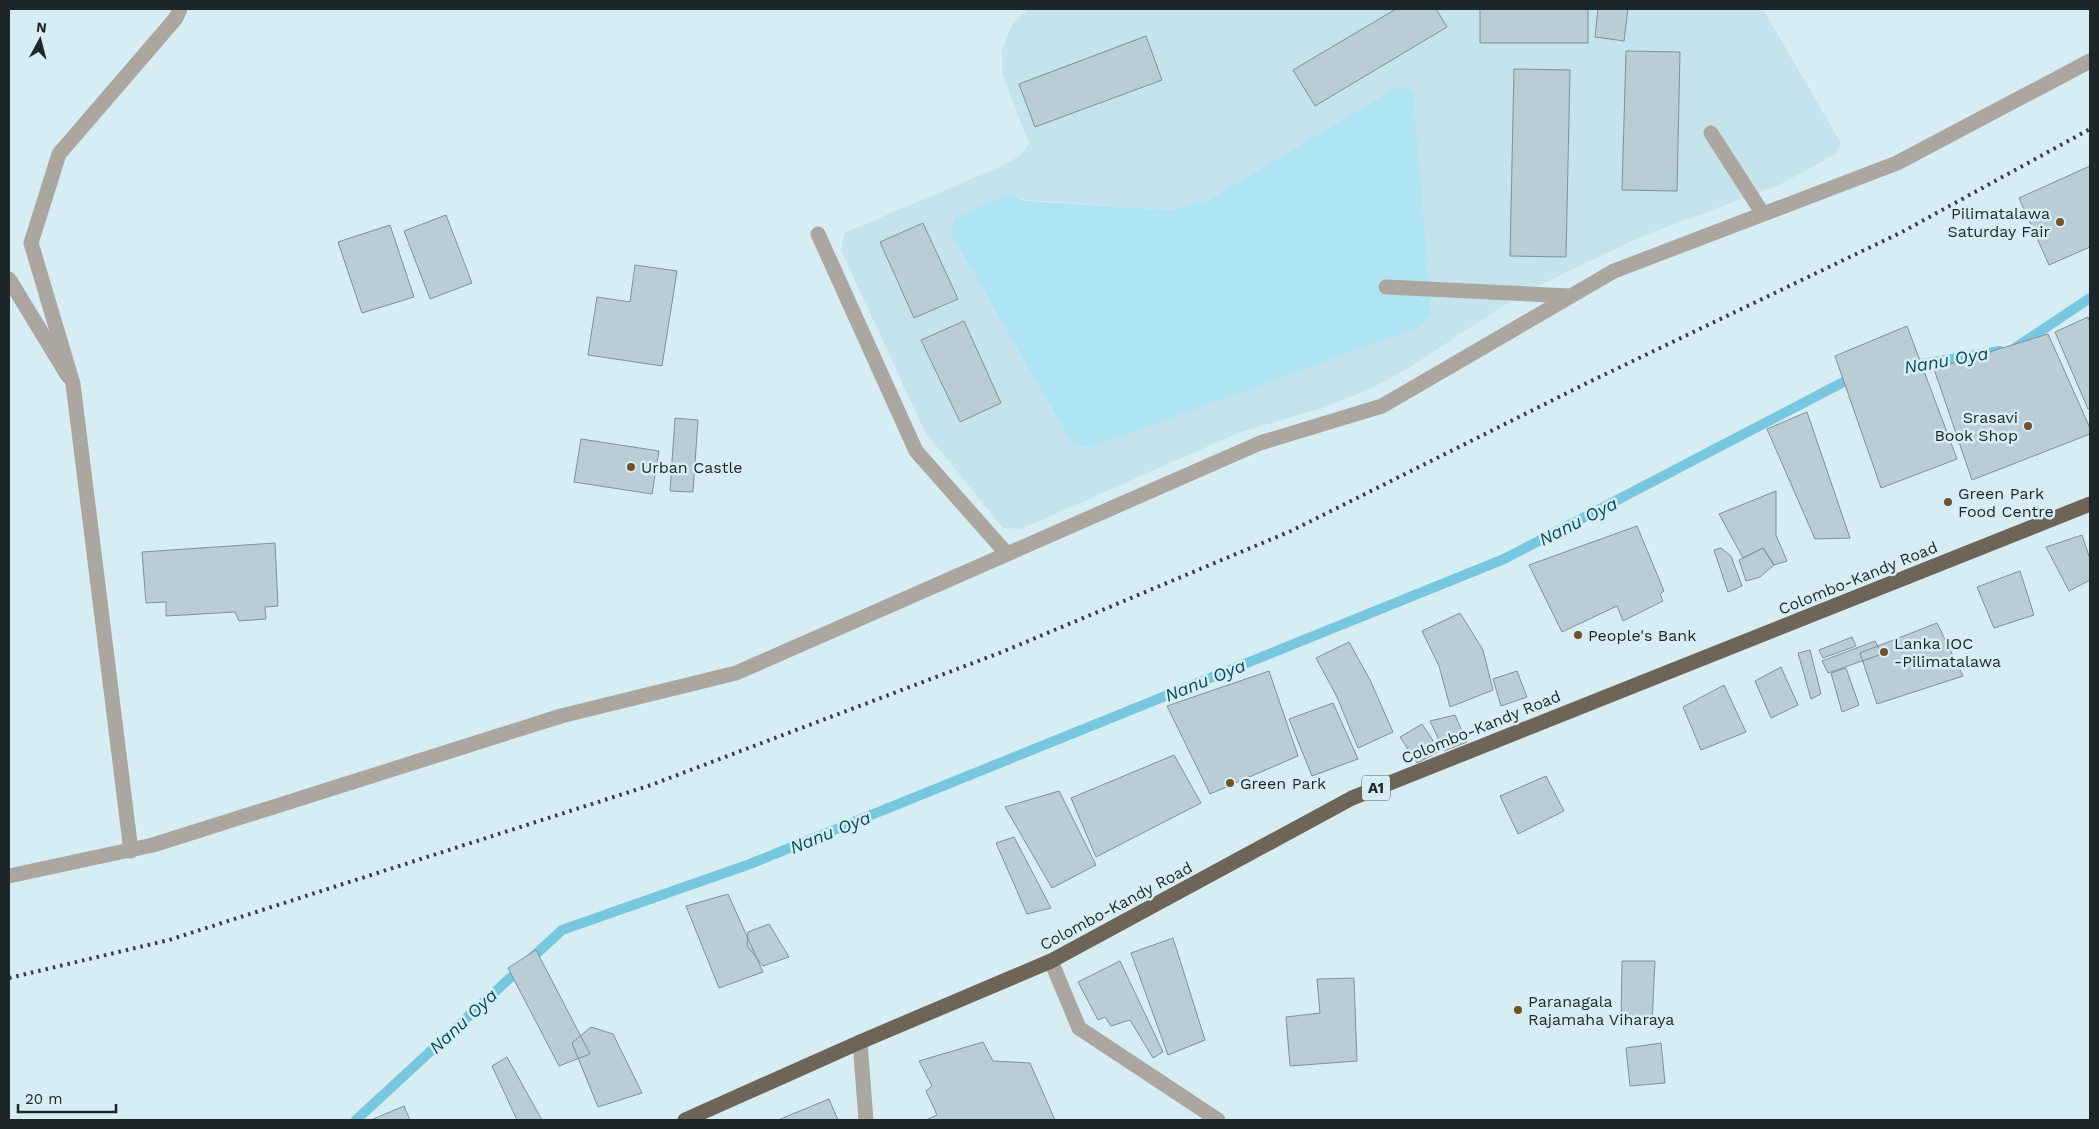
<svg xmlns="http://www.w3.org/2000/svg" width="2099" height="1129" font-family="'Work Sans',sans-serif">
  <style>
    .built { fill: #c4e3ec; fill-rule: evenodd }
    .green { fill: #aee4f3 }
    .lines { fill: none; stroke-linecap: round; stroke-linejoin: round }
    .stream { stroke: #77c8de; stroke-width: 10 }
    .building { fill: #b8ced4; stroke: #7d9297 }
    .service { stroke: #aba69f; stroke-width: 15 }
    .minor { stroke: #aba69f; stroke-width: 15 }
    .trunk { stroke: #6e6457; stroke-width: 15 }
    .rail { stroke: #353e42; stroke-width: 4; stroke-dasharray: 2.5 5; stroke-linecap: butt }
    .poi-dot { fill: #6f5225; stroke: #d7edf4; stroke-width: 2 }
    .labels { text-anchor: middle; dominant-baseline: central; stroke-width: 5; stroke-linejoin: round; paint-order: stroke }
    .shield { fill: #d7edf4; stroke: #566266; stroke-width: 1 }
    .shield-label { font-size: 15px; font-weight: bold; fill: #1e2629 }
    .poi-label { font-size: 16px; fill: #1e2629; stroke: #d7edf4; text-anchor: start }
    .street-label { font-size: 16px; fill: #1e2629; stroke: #d7edf4 }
    .water-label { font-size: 18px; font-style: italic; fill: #004c5c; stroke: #d7edf4 }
  </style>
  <rect width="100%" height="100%" fill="#d7edf4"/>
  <path class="built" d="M1028,9H1763L1841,143L1836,154L1781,184L1643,236L1550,280L1511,301L1407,369L1368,390L1325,407L1238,433L1021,529L1003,528L925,432L841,250L844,233L1002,166L1021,155L1029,144L1002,73V50L1012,25ZM1397,87L1089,448L1072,443L951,234L1007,194L1026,200L1171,210L1210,199Z"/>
  <path class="green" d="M1397,87L1413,91L1431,315L1419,327L1089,448L1072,443L951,234L955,218L1008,194L1026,201L1171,210L1210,199Z"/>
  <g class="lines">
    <path class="stream" d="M2015,348L2090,298
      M1909,366L2000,351
      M356,1120L562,930L750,864L1504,559L1855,376"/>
  </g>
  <path class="building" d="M1396,9H1436L1447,27L1315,106L1293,70Z
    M1480,9H1588V43H1480Z
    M1598,9H1628L1624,41L1595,37Z
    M1146,36L1162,80L1035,127L1019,84Z
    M1626,51L1680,52L1677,191L1622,190Z
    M1514,69L1570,70L1566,257L1510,256Z
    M2090,166V247L2049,265L2019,198Z
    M446,215L472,283L430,299L404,231Z
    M923,223L958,299L914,318L880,242Z
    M390,225L414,297L362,313L338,242Z
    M635,265L677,271L662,366L588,355L597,297L630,302Z
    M2088,317L2090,323V409H2088L2055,332Z
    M964,321L1001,403L960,422L921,340Z
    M1907,326L1957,459L1881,488L1835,356Z
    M2048,334L2090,428V434L1972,480L1934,369Z
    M1807,412L1850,538L1815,539L1767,429Z
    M675,418L698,420L693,492L670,491Z
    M581,439L659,451L652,494L574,482Z
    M1776,491V535L1787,561L1774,565L1763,548L1743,558L1719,514Z
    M1637,526L1664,591L1660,594L1663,601L1623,621L1617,606L1562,632L1529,565Z
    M2082,535L2090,559V580L2069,591L2046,547Z
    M275,543L278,606L265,607L266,619L239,621L235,612L166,616V602L146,603L142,552Z
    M1721,548L1731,556L1742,586L1728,592L1714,550Z
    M1763,548L1774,565L1760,577L1746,581L1739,560Z
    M2020,571L2034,615L1994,628L1977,587Z
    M1460,613L1483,650L1493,690L1450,707L1439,666L1422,631Z
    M1937,623L1963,676L1877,704L1860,653Z
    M1852,637L1856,646L1823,658L1819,650Z
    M1875,641L1882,654L1828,673L1822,661Z
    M1349,642L1370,680L1393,732L1358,748L1337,697L1316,658Z
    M1810,650L1821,694L1811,699L1798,653Z
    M1781,667L1798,705L1771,718L1755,681Z
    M1846,668L1859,705L1842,712L1831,673Z
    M1269,671L1298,756L1210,794L1167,706Z
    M1517,671L1527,697L1501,706L1493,679Z
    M1724,685L1746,732L1701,750L1683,707Z
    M1333,703L1358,759L1312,776L1289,719Z
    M1455,715L1467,742L1444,751L1430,721Z
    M1422,724L1440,751L1417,763L1400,737Z
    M1174,755L1201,803L1096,857L1071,798Z
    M1546,776L1564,811L1518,834L1500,796Z
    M1059,791L1096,865L1052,888L1005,807Z
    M1014,837L1051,908L1027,914L996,843Z
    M728,894L763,972L719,988L686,906Z
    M769,924L789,957L763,966L747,946L748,932Z
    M1173,938L1205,1040L1168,1055L1131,953Z
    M536,950L590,1054L559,1066L508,968Z
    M1120,961L1163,1052L1153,1058L1130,1020L1111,1026L1105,1017L1098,1020L1078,982Z
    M1622,961H1655L1652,1024L1621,1022Z
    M1354,978L1357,1061L1290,1066L1286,1017L1320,1013L1317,979Z
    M591,1027L613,1034L642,1093L598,1107L572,1043Z
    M983,1042L993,1061L1030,1063L1055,1120H926L937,1115L926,1091L932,1086L919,1061Z
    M1661,1043L1665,1083L1630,1086L1626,1048Z
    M507,1057L542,1120H517L492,1066Z
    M829,1099L838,1120H778Z
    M404,1106L410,1120H371Z"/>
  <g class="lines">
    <path class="service" d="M818,234L916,451L1007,554
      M9,279L68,376"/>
    <path class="minor" d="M1711,133L1763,214
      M1386,287L1570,296
      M131,851L73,384L31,243L59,154L176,18L180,9
      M9,876L153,845L561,716L736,673L1260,443L1382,406L1614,271L1897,163L2090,61
      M1051,961L1079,1028L1218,1120
      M860,1042L866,1120"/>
    <path class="trunk" d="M685,1120L860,1042L1051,961L1352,798L2090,504"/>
    <path class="rail" d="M9,978L169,940L651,785L1002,652L1291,531L1587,383L1902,232L2090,129"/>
  </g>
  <g class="poi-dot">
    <circle cx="2060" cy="222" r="5"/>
    <circle cx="2028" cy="426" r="5"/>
    <circle cx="631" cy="467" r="5"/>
    <circle cx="1948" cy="502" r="5"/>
    <circle cx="1578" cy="635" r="5"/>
    <circle cx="1884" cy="652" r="5"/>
    <circle cx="1230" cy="783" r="5"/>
    <circle cx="1518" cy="1010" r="5"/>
  </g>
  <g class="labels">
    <rect class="shield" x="1362" y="775.5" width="28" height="25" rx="4"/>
    <g class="shield-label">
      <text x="1376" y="788">A1</text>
    </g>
    <g class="poi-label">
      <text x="2050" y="213" text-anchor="end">Pilimatalawa<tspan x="2050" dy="18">Saturday Fair</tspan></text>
      <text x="2018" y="417" text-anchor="end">Srasavi<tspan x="2018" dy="18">Book Shop</tspan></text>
      <text x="641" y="467">Urban Castle</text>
      <text x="1958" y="493">Green Park<tspan x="1958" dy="18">Food Centre</tspan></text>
      <text x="1588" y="635">People's Bank</text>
      <text x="1894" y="643">Lanka IOC<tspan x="1894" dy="18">-Pilimatalawa</tspan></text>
      <text x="1240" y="783">Green Park</text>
      <text x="1528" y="1001">Paranagala<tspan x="1528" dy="18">Rajamaha Viharaya</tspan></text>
    </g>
    <g class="street-label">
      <text transform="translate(1858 578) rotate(-22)">Colombo-Kandy Road</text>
      <text transform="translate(1481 727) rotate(-22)">Colombo-Kandy Road</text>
      <text transform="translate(1116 906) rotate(-28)">Colombo-Kandy Road</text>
    </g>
    <g class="water-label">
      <text transform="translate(1946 360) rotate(-10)">Nanu Oya</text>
      <text transform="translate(1578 521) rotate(-27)">Nanu Oya</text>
      <text transform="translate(1205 680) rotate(-22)">Nanu Oya</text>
      <text transform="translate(830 832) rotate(-22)">Nanu Oya</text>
      <text transform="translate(463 1021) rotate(-43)">Nanu Oya</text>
    </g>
  </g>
  <rect width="2099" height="1129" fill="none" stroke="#1e2629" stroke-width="20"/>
  <g transform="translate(40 40) rotate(7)" stroke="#d7edf4" stroke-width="4" paint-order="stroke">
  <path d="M0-4L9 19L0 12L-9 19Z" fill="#1e2629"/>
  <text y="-8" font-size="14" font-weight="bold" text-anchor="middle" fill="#1e2629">N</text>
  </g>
  <path d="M18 1104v8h98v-8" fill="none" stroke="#1e2629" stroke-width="2.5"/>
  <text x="25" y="1104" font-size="15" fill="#1e2629" stroke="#d7edf4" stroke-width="4" paint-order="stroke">20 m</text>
</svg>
